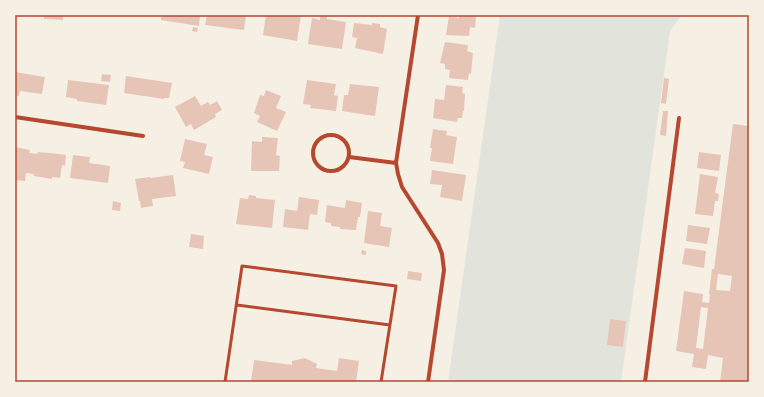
<svg xmlns="http://www.w3.org/2000/svg" width="764" height="397" font-family="Lora,serif">
  <style>
    .green { fill: #e2e4dc }
    .building { fill: #e6c5b7; fill-rule: evenodd }
    .lines { fill: none; stroke-linecap: round; stroke-linejoin: round }
    .service { stroke: #b5482f; stroke-width: 3 }
    .minor { stroke: #b5482f; stroke-width: 4 }
    .neatline { fill: none; stroke: #b5482f; stroke-width: 1.5 }
  </style>
  <rect width="100%" height="100%" fill="#f6efe4"/>
  <path class="green" d="M500,15H682L670,31L621,382H448Z"/>
  <path class="building" d="M44,15H63V20L44,19Z
    M161,15H200L199,26L161,20Z
    M207,15H246L244,30L205,25Z
    M266,15H301L297,41L263,35Z
    M320,15L327,16V19L346,22L342,49L308,44L312,18L320,20Z
    M460,15H476L475,28L470,27L469,36L446,35L449,16L459,18Z
    M354,23L372,25V23L380,24V27L387,29L383,54L355,48L357,38L352,37Z
    M193,27L198,28L197,32L192,31Z
    M445,42L468,45L467,51L473,53L471,74L469,73L468,80L449,78L450,70L445,69V64L440,63Z
    M15,72L45,77L42,94L20,91L19,96L15,95Z
    M102,74L111,75L110,82L101,81Z
    M126,76L172,83L169,98H164V99L124,93Z
    M664,78L669,79L666,104L661,103Z
    M68,80L109,85L106,105L77,101V99L66,97Z
    M307,80L336,84L334,95L338,96L336,111L310,108L311,105L303,104Z
    M350,84L379,87L375,116L342,111L344,95H348Z
    M446,85L463,87L462,93L465,94L464,111H463L462,118H458L457,122L433,118L435,99L444,100Z
    M266,90L281,96L276,108L286,112L277,131L257,122L260,116L254,113L260,95L264,96Z
    M195,96L201,106L208,102L210,105L217,101L222,110L215,114L216,117L194,130L191,124L186,127L175,107Z
    M663,111H668L666,136L660,135Z
    M733,124L749,126V382H720L723,358L708,355L706,369L692,367L694,354L676,351L684,291L703,294L702,302L709,303L710,294H709L712,269H714ZM718,274L732,276L730,291L716,290ZM701,307L708,308L703,349L696,348Z
    M433,129L447,131L446,135L457,137L453,164L430,161L432,148H430Z
    M262,137L278,138L276,155L280,156L279,171H251L252,141L262,142Z
    M185,139L207,144L204,155L213,157L209,174L183,168L185,162L180,161Z
    M15,147L30,150L29,153L37,154L38,152L50,153L66,155L65,166L62,165L60,178L52,177V179L34,176V174L26,173L25,181L15,180Z
    M699,152L721,155L719,171L697,168Z
    M73,155L90,157L89,163L110,166L108,183L70,178Z
    M432,170L466,175L462,201L440,197L442,185L430,184Z
    M700,174L718,177L715,193L719,194L718,201H715L713,216L695,214Z
    M173,175L176,196L152,199L153,206L141,208L140,201H139L135,179L150,177V178Z
    M249,195L256,196V198L275,200L272,228L236,224L240,198L248,199Z
    M299,197L319,200L317,215L310,214L308,230L283,227L285,209L297,211Z
    M346,200L362,203L360,217H358L356,230L340,229V227L331,226V223L325,222L327,205L345,208Z
    M113,201L121,203L120,211L112,210Z
    M368,211L382,213L380,226L392,228L389,247L364,243Z
    M688,225L710,228L707,244L686,241Z
    M191,234L204,236L203,249L189,247Z
    M685,248L706,251L704,268L682,264Z
    M362,250L366,251V255L361,254Z
    M408,271L422,273L421,281L407,279Z
    M610,319L626,321L623,347L607,345Z
    M305,358L317,364L316,368L337,371L339,358L359,361L356,382H251L254,360L292,365V361Z"/>
  <g class="lines">
    <path class="service" d="M237,305L390,325
      M225,382L242,266L396,286L381,382"/>
    <path class="minor" d="M418,15L396,163L398,174L402,187L438,243L442,254L444,270L428,382
      M15,117L143,136
      M313 153a18 18 0 1 1 36 0a18 18 0 1 1-36 0Z
      M349,157L396,163
      M645,382L679,118"/>
  </g>
  <rect width="764" height="397" fill="none" stroke="#f6efe4" stroke-width="32"/>
  <rect x="16" y="16" width="732" height="365" class="neatline"/>
</svg>
